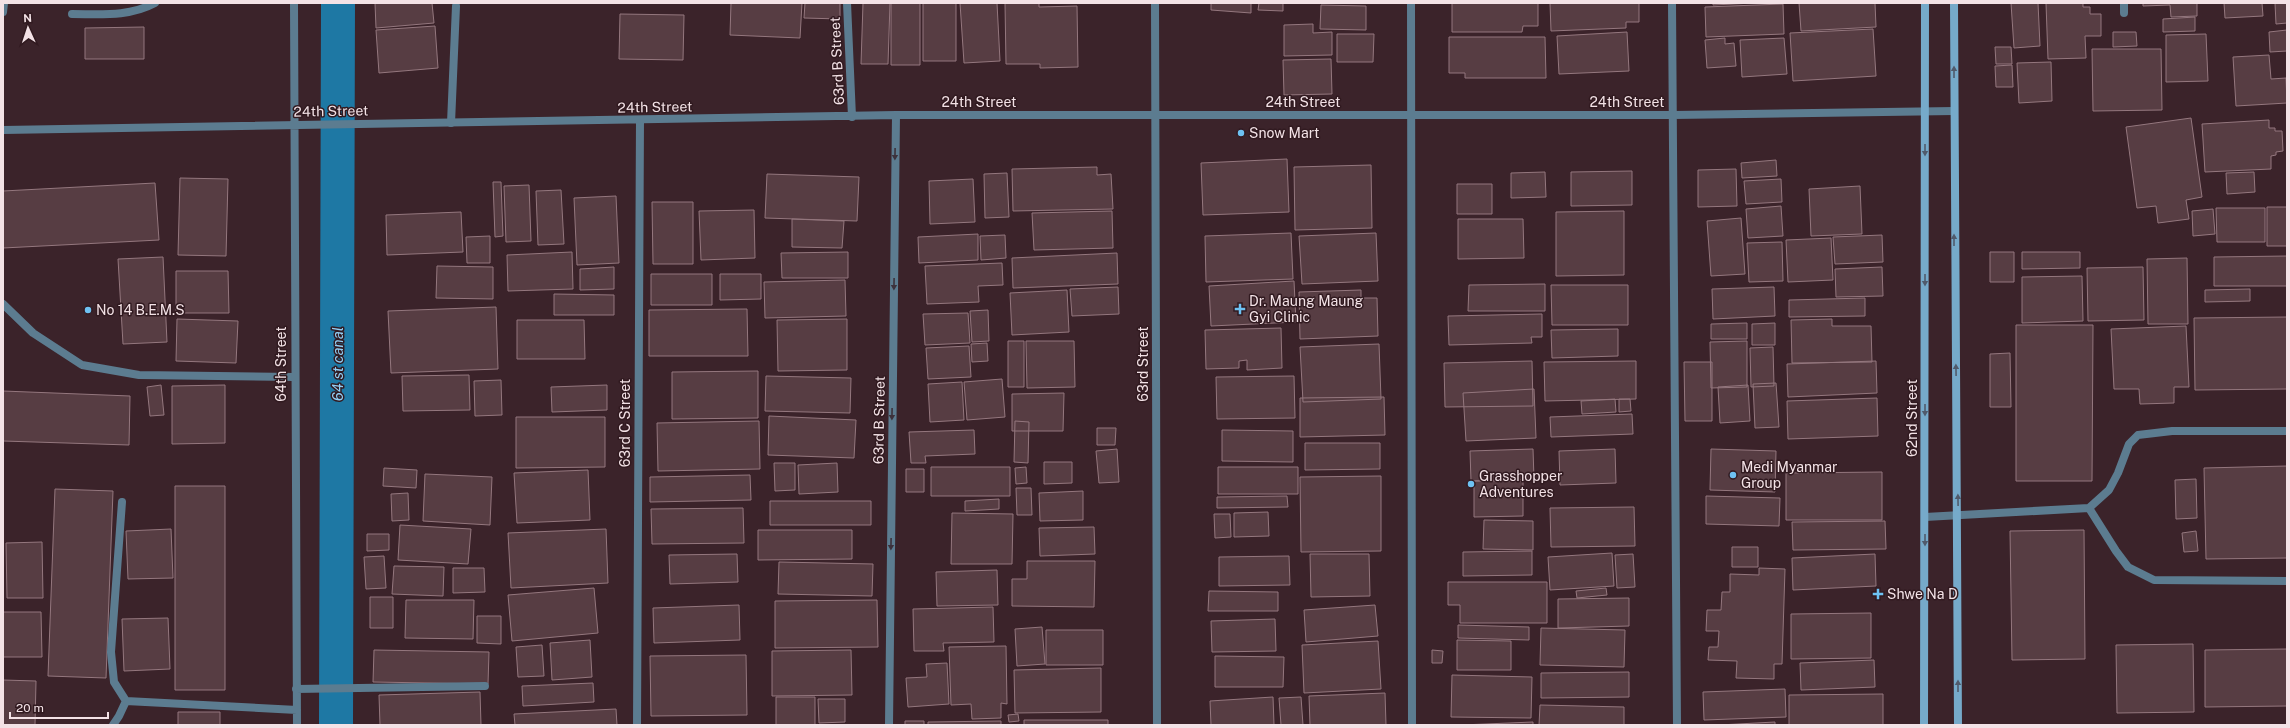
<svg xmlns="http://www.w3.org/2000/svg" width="2290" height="728" font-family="'Public Sans',sans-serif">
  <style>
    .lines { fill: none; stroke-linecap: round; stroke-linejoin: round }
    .canal { stroke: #1e78a4; stroke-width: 34 }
    .building { fill: #573d43; stroke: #94777e }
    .lane { stroke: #5c7c90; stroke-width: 8 }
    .street { stroke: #5c7c90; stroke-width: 8 }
    .secondary { stroke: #76aaca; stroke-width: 8 }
    .oneway { fill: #505b6c }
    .oneway2 { fill: #3c323c }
    .poi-dot { fill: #6ec2f3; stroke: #311a20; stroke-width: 1.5 }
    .labels { text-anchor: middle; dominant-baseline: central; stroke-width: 3; stroke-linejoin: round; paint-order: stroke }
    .street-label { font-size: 14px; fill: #f3e2e6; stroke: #311a20 }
    .poi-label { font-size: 14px; fill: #f3e2e6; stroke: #311a20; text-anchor: start }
    .water-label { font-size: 15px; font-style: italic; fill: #92cff5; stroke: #311a20 }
  </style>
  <rect width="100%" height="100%" fill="#3b232a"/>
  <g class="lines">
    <path class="canal" d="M336,725L338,3"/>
  </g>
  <path class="building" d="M375,3H432L434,23L376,28Z
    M731,3H802L800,38L730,35Z
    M805,3H840V19L804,18Z
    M863,3H890L888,64H861Z
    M891,3H920V65H891Z
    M923,3H956V61H923Z
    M960,3H997L1000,61L964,63Z
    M1005,3H1039V7L1077,6L1078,67L1040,68V64H1006Z
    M1211,3H1251V13L1211,10Z
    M1259,3H1283V11L1258,10Z
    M1452,3H1538V26H1523L1522,32H1452Z
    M1550,3H1639V22H1626V28L1551,31Z
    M1713,3H1754L1713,5Z
    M1799,3H1875L1876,27L1801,31Z
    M2011,3H2038L2040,46L2014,48Z
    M2046,3H2083V7H2090V14H2101V36H2085L2086,58L2048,59Z
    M2143,3H2197V16L2171,17L2170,5L2143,6Z
    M2224,3H2262L2263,16L2225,18Z
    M2275,3H2287V23L2276,24Z
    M1783,4L1784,34L1706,37L1705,7Z
    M1321,5L1366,6V30L1320,29Z
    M620,14L684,15L683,60L619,59Z
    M2195,17V31L2163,32V19Z
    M1313,24V33L1332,32V55L1284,56V25Z
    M435,26L438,68L379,73L376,30Z
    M144,27V59H85V28Z
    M1873,29L1876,76L1793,81L1790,33Z
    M2287,30V51L2270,52L2269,32Z
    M1627,32L1629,71L1559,74L1557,36Z
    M2113,32H2136L2137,46L2113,47Z
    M1337,34H1374L1373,62H1337Z
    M2206,34L2208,81L2166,82V35Z
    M1449,37H1545L1546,78H1465V73H1449Z
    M1725,38V44L1734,43L1736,66L1707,68L1705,40Z
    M1784,38L1787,74L1742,77L1740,40Z
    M1995,47H2011L2012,64H1996Z
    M2092,49H2161L2162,110L2093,111Z
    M2269,55L2271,79L2286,78L2287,103L2236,106L2233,57Z
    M1331,59L1332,94L1284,95L1283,60Z
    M2051,62L2052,101L2019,103L2017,63Z
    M2012,65L2013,87H1996L1995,66Z
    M2191,118L2202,197L2186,200L2189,219L2158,223L2156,206L2137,208L2126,127Z
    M2269,120V128H2275V131H2282L2283,151L2276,152V155L2271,156V169L2205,172L2202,124Z
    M1287,159L1289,212L1203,215L1201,163Z
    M1776,160L1777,176L1742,178L1741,163Z
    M1371,165L1372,228L1295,230L1294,167Z
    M1097,167V175L1111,174L1113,209L1013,211L1012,169Z
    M1736,169L1737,206L1698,207V170Z
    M1632,171V205L1571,206V172Z
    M1545,172L1546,197L1511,198V173Z
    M2254,172L2255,192L2227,194L2226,173Z
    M1007,173L1009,217L985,218L984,174Z
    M767,174L859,177L857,221L765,218Z
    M180,178L228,179L226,256L178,255Z
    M973,179L975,222L930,224L929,181Z
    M1781,179L1782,202L1746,204L1744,181Z
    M493,182H501L503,236L495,237Z
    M155,183L159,240L3,248V191Z
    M1457,184H1492V214H1457Z
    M529,185L531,241L506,242L504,186Z
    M1860,186L1862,234L1811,236L1809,189Z
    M561,190L564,244L538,245L536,191Z
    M616,196L619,263L577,265L574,198Z
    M652,202H693V264H653Z
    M1781,206L1783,236L1748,238L1746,209Z
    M2267,207H2287V246H2267Z
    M2216,208H2265V242H2217Z
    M2213,209L2215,234L2193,236L2192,211Z
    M754,210L755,258L701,260L699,211Z
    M1112,211L1113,248L1034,250L1032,213Z
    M1624,211V275L1556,276V212Z
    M461,212L463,252L387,255L386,215Z
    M1741,218L1745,274L1711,276L1707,221Z
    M792,219L844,221L842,248L792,247Z
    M1458,219H1523L1524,258L1458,259Z
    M1291,233L1293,279L1206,282L1205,236Z
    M1376,233L1378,281L1302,284L1299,236Z
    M978,234V260L919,263L918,237Z
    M1005,235L1006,258L981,260L980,236Z
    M1882,235L1883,262L1835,264L1833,237Z
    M490,236V263H467L466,237Z
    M1831,238L1833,280L1788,282L1786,240Z
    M1782,242L1783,281L1749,282L1747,243Z
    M572,252L573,289L508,291L507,255Z
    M848,252V278H782L781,253Z
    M1990,252H2014V282H1990Z
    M2022,252H2080V268L2022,269Z
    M1117,253L1118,284L1013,288L1012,258Z
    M2287,256V286H2214V257Z
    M163,257L167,342L123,344L118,259Z
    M2187,258L2188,324H2148L2147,259Z
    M1002,263L1003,285L978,286L979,302L927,304L925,266Z
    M437,266L493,267V299L436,298Z
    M614,267V289L580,290V269Z
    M1882,267L1883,296L1836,297L1835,269Z
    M2143,267L2144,320L2088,321L2087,268Z
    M176,271H228L229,313H176Z
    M651,274H712V305H651Z
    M720,274H761V299L720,300Z
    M2082,276L2083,321L2022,323V277Z
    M845,280L846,316L765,318L764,282Z
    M1294,281L1296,322L1211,326L1209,286Z
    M1545,284V311H1468L1469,285Z
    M1551,285H1628V325H1552Z
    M1118,287L1119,314L1072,316L1070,289Z
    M1774,287L1775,316L1713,319L1712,289Z
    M2250,289V301L2205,302V290Z
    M1067,290L1069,332L1012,335L1010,293Z
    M1361,290V298H1377L1378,336L1300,339L1299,292Z
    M554,294L614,295V315H554Z
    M1865,298V316L1789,317V300Z
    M496,307L498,369L391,373L388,311Z
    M747,309L748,356H649V310Z
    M988,310L989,341L972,342L970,311Z
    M968,313L970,343L925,345L923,314Z
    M1542,314V337H1531L1532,343L1449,345L1448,316Z
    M2287,317V389L2195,390L2194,318Z
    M177,319L238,321L236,363L176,361Z
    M847,319V370L778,371L777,320Z
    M1832,319V326H1871L1872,362L1792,363L1791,320Z
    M517,320H584L585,359H517Z
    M1747,323V339H1711V324Z
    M1775,323V345H1752V324Z
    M2016,325H2093L2092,481H2016Z
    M2186,326L2189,387H2174V403L2140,404L2139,389H2114L2111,329Z
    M1281,328L1282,368L1247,370V360L1239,361V368L1206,369L1205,330Z
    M1618,329V356L1552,358L1551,330Z
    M1008,341H1024V387H1008Z
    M1026,341H1074L1075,387L1027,388Z
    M1747,341V387L1711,388L1710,342Z
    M987,343L988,361L972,362L971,344Z
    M1379,344L1381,399L1303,402L1300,347Z
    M969,346L971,377L928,379L926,348Z
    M1773,347L1774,386L1751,387L1750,348Z
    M2010,353L2011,407H1990V354Z
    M1532,361L1533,406L1445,407L1444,363Z
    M1636,361V399L1545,401L1544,362Z
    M1876,361L1877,393L1788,397L1787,364Z
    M1684,362H1712V421H1685Z
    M758,371V418L672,419V372Z
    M469,375L470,410L403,411L402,376Z
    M766,376L851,378L850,413L765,411Z
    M1294,376L1295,418L1217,419L1216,377Z
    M1002,379L1005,417L967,420L964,382Z
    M501,380L502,415L475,416L474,381Z
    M962,382L964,420L930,422L928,384Z
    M1776,383L1779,427L1755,428L1753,384Z
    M161,385L164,415L150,416L147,387Z
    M225,385V443L172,444V386Z
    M607,385V410L552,412L551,387Z
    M1748,385L1750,421L1720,423L1718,387Z
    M1534,389L1536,438L1466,441L1463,393Z
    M3,391L130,396L129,445L3,441Z
    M1064,393L1063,431H1012V394Z
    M1384,397L1385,435L1300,437V398Z
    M1877,398L1878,436L1788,439L1787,401Z
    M1615,399L1616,412L1582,414L1581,401Z
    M1619,399H1630L1631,411L1619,412Z
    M1632,414L1633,434L1551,437L1550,417Z
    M769,416L856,420L854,458L768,455Z
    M516,417H605V467L516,468Z
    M759,421L760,469L658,471L657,423Z
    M1015,421L1029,422L1028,463L1014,462Z
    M1097,428H1116L1115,445H1097Z
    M974,430L975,454L925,456L926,463H911L909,432Z
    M1222,430L1293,431V462L1222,461Z
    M1305,443H1380V469L1305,470Z
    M1117,449L1119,482L1099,483L1096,451Z
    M1533,449L1534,479L1471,481L1470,451Z
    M1615,449L1616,483L1560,485L1559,451Z
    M1711,449L1776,451L1775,492L1710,490Z
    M1044,462H1072V483L1044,484Z
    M774,463H795V490L775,491Z
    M837,463L838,492L799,494L798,465Z
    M2287,466V558L2206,559L2204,468Z
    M931,467H1010V496H931Z
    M1026,467L1027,483L1016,484L1015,468Z
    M1218,467H1298V494H1218Z
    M384,468L417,470L416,488L383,486Z
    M906,469H924V492H906Z
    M588,470L590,520L517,523L514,473Z
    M1882,472V520H1786V473Z
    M425,474L492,477L490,525L423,521Z
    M750,475L751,500L650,502V477Z
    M1381,476V551L1301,552L1300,477Z
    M2196,479L2197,518L2176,519L2175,480Z
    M1474,481H1523V516L1474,517Z
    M175,486H225V690H175Z
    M1016,488H1031L1032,515H1017Z
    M55,489L113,491L106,678L48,676Z
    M1083,491V520L1040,521L1039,493Z
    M408,493L409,520L392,521L391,494Z
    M1287,496L1288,507L1217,508V497Z
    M1706,496L1780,498L1779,526L1706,524Z
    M999,499V509L965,511V501Z
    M770,501H871V525H770Z
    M1634,507L1635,546L1551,547L1550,508Z
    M743,508L744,543L652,544L651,509Z
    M1268,512L1269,536L1234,537V513Z
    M952,513L1013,514L1012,564H951Z
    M1214,514H1230L1231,537L1215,538Z
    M1484,520L1533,521V550L1483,549Z
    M1885,521L1886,549L1793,550L1792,522Z
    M400,525L471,529L468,564L398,560Z
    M1094,527L1095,554L1040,556L1039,528Z
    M171,529L173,578L128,579L126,531Z
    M606,529L608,583L511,588L508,533Z
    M758,530H852V559L758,560Z
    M2084,530L2085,659L2012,660L2010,531Z
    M2196,531L2198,551L2184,552L2182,533Z
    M367,534H389V550L367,551Z
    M42,542L43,598H7L6,543Z
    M1732,547H1758V567H1732Z
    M1532,551V575L1463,576V552Z
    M1612,553L1614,586L1550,590L1548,557Z
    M737,554L738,582L670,584L669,555Z
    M1310,554H1369L1370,596L1311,597Z
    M1633,554L1635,587L1617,588L1615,555Z
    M1875,554L1876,586L1793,590L1792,558Z
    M384,556L386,588L366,589L364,557Z
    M1289,556L1290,585L1219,586V557Z
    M1027,561H1095L1094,607L1012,606V579H1027Z
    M779,562L873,564L872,596L778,594Z
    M394,566L444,567L443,596L392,594Z
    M453,568H484L485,592L453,593Z
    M1759,568L1785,569L1782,664H1774V679L1736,678L1737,661L1708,660L1709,647H1718L1719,631H1706L1707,610H1721L1722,592H1730V574L1759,575Z
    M997,570L998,605L937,606L936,572Z
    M1448,582H1547V623H1460V605H1448Z
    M594,588L598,633L512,641L508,595Z
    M1606,588L1607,595L1577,598L1576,591Z
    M1209,591L1278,592V611H1208Z
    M370,597H393V628H370Z
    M1629,598V626L1558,628V599Z
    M406,600H474L473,639L405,638Z
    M877,600L878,647L775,648V601Z
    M739,605L740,640L654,643L653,608Z
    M1375,605L1378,636L1306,642L1304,610Z
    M993,607L994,642L943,643L944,651H914L913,609Z
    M3,612H41L42,657H3Z
    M1871,613V658L1791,659V614Z
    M477,616H501V644L477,643Z
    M168,618L170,669L124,671L122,619Z
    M1275,619L1276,651L1212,652L1211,621Z
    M1458,625L1529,627V640L1458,638Z
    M1042,627L1045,664L1017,666L1015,629Z
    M1541,628L1625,630L1624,667L1540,665Z
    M1046,630H1103V665H1046Z
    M590,640L592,677L552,680L550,643Z
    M1457,640L1511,641V670H1457Z
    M1378,641L1381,689L1304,693L1302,645Z
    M2193,644L2194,712L2117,713L2116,645Z
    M542,645L544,676L518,677L516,647Z
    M1006,646L1007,704L1001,703V718L972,719L971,704L951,705L949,647Z
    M2287,649V706L2205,707V650Z
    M374,650L489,652L488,684L373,682Z
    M851,650L852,695L772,696V651Z
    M1432,650L1443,651L1442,663H1432Z
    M746,655L747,715L651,716L650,656Z
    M1215,656L1284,657L1283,687H1215Z
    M1874,660L1875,687L1801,690L1800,663Z
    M947,663L949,704L908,707L906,678L927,677L926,664Z
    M1101,668V712L1015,713L1014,670Z
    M1629,672V697L1541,698V673Z
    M1452,675L1532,677L1531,718L1451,717Z
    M3,680L36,681L35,725H3Z
    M593,683L594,702L523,706L522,686Z
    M1785,689L1786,717L1704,720L1703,692Z
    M480,692L481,725H380L379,695Z
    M1385,693L1386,725H1310L1309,696Z
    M1883,694V725H1789V695Z
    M776,697H815V725H776Z
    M1273,697L1274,725H1211L1210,701Z
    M1301,697L1303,725H1281L1279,698Z
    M818,699H845V722L819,723Z
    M1540,705L1624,707V725H1539Z
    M616,709L617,725H515L514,714Z
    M178,712H220V725H178Z
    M1018,714L1019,721L1009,722L1008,715Z
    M1024,720H1108V725H1024Z
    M905,721H924V725H905Z
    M1001,721V725H928V722Z
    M1533,722V725H1461Z
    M1775,722V725H1719Z"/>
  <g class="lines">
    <path class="lane" d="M3,12L4,3
      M72,14C101,14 129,17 155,3
      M451,123L456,6
      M3,304L33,333L82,365L139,375L294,377
      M2089,508L2116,551L2128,567L2154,580L2287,581
      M1925,517L2089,508L2109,490L2118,473L2129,444L2138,435L2172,431H2287"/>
    <path class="street" d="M294,3L297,725
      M847,3L852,117
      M1155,3L1157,725
      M1411,3L1412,725
      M1672,3L1677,725
      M2124,3V13
      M3,130L896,115H1674L1954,111
      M122,502L111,652L114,682L126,701
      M296,689L485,686
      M113,725L119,716L126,701L297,710
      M637,725L640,120
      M889,725L896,115"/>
    <path class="secondary" d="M1954,3L1958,725
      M1924,725L1925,3"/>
  </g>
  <defs><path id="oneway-solid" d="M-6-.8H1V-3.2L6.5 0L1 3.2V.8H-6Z"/></defs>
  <g class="oneway">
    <use href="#oneway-solid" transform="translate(1954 72) rotate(-90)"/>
    <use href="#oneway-solid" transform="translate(1925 150) rotate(90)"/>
    <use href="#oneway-solid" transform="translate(1954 240) rotate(-90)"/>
    <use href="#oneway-solid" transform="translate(1925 280) rotate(90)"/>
    <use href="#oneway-solid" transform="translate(1956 370) rotate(-91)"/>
    <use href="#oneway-solid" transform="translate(1925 410) rotate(90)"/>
    <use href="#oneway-solid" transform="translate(1958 500) rotate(-91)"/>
    <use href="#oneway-solid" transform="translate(1925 540) rotate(90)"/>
    <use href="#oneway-solid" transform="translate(1958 686) rotate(-90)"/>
  </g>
  <g class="oneway2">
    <use href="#oneway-solid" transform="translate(895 154) rotate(91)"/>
    <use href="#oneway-solid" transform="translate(894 284) rotate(91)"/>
    <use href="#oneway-solid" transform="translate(892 414) rotate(91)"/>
    <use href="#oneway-solid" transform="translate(891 544) rotate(91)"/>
  </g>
  <g class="poi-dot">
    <circle cx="1241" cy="133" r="4"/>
    <path d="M1238 303h4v4h4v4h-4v4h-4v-4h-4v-4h4z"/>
    <circle cx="88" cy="310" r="4"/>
    <circle cx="1733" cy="475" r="4"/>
    <circle cx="1471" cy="484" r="4"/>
    <path d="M1876 588h4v4h4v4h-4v4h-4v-4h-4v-4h4z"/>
  </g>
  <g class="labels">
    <g class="street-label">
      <text transform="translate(837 61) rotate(-93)">63rd B Street</text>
      <text x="979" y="102">24th Street</text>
      <text x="1303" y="102">24th Street</text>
      <text x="1627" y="102">24th Street</text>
      <text transform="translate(655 107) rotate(-1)">24th Street</text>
      <text transform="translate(331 111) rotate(-1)">24th Street</text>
      <text transform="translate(281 364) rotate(-90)">64th Street</text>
      <text transform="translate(1143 364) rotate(-90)">63rd Street</text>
      <text transform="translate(1912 418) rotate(-90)">62nd Street</text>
      <text transform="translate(879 420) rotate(-89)">63rd B Street</text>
      <text transform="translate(625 423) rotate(-90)">63rd C Street</text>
    </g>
    <g class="poi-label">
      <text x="1249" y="133">Snow Mart</text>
      <text x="1249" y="301">Dr. Maung Maung<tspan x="1249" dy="16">Gyi Clinic</tspan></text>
      <text x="96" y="310">No 14 B.E.M.S</text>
      <text x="1741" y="467">Medi Myanmar<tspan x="1741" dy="16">Group</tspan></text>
      <text x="1479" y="476">Grasshopper<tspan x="1479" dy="16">Adventures</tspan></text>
      <text x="1887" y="594">Shwe Na D</text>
    </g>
    <g class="water-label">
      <text transform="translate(337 364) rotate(-90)">64 st canal</text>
    </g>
  </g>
  <rect width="2290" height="728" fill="none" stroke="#f3e2e6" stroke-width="8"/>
  <g transform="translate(28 28) rotate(357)" stroke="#311a20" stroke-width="3" paint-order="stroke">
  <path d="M0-3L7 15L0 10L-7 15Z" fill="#f3e2e6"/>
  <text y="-6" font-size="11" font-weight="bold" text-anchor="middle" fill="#f3e2e6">N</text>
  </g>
  <path d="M10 712v6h98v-6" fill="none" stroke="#f3e2e6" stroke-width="2"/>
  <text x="16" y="712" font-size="12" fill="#f3e2e6" stroke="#311a20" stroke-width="3" paint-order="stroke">20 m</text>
</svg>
